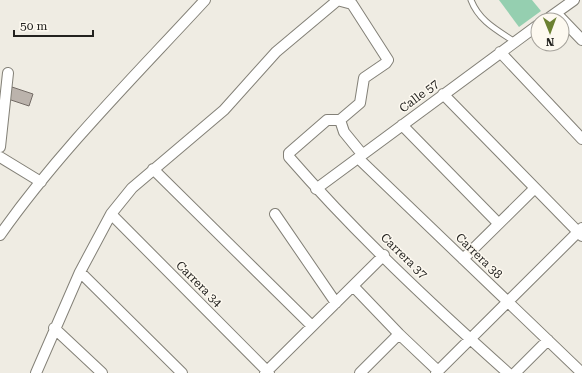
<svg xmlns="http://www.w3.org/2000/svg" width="582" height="373" font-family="'Roboto Serif',serif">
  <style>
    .green { fill: #95cfb0 }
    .building { fill: #bbb3ac; stroke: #736b65 }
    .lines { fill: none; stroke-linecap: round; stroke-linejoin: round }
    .lane-casing { stroke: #838077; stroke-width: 7 }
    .street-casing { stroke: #838077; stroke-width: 12 }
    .lane { stroke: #fff; stroke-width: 5 }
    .street { stroke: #fff; stroke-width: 10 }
    .labels { text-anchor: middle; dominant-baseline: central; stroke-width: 3; stroke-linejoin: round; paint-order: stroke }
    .street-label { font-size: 12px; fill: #23221f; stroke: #fdf9f0 }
  </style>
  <rect width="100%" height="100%" fill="#efece3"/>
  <path class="green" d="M499,0H532L541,11L519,27Z"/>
  <path class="building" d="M12,87L33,94L29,106L8,99Z"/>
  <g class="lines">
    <g class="lane-casing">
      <path id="lane" d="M471,0C479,21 497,30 515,42"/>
    </g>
    <g class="street-casing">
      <path id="street" d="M337,0L352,4L388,60L386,63L364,78L360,103L340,120H327L289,153V157C356,234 432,305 508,373
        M556,13L582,40
        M546,20L574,0
        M500,52L582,139
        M443,94L582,236
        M340,120L344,132L362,154
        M402,125L498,223
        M0,147L8,73
        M0,157L41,182
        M358,158L582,373
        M153,169L312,326
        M316,189L538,25
        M111,214L269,373
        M275,214L336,303
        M0,235C60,150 135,76 205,0
        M463,259L535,188
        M80,272L182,373
        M353,286L399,334L438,371
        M54,328L102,373
        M36,373L80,272L111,214L132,188L224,110L276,52L338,0
        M265,373L384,255
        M360,373L399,334
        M436,373L582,228
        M515,373L548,340"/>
    </g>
    <use href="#lane" class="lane"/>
    <use href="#street" class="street"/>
  </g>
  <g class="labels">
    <g class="street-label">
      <text transform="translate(419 96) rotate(-37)">Calle 57</text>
      <text transform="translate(404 256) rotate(44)">Carrera 37</text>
      <text transform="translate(479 256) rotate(44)">Carrera 38</text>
      <text transform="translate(199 284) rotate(45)">Carrera 34</text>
    </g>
  </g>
  <g transform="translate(550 32) rotate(179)"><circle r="19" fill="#fdf9f0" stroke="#a6a39c"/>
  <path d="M0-3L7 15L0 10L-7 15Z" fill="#6c8132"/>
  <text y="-6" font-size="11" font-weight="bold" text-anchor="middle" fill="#23221f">N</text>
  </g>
  <path d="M14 30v6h79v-6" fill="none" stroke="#23221f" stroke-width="2"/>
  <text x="20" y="30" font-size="12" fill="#23221f" stroke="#fdf9f0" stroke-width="3" paint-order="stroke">50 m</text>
</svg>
